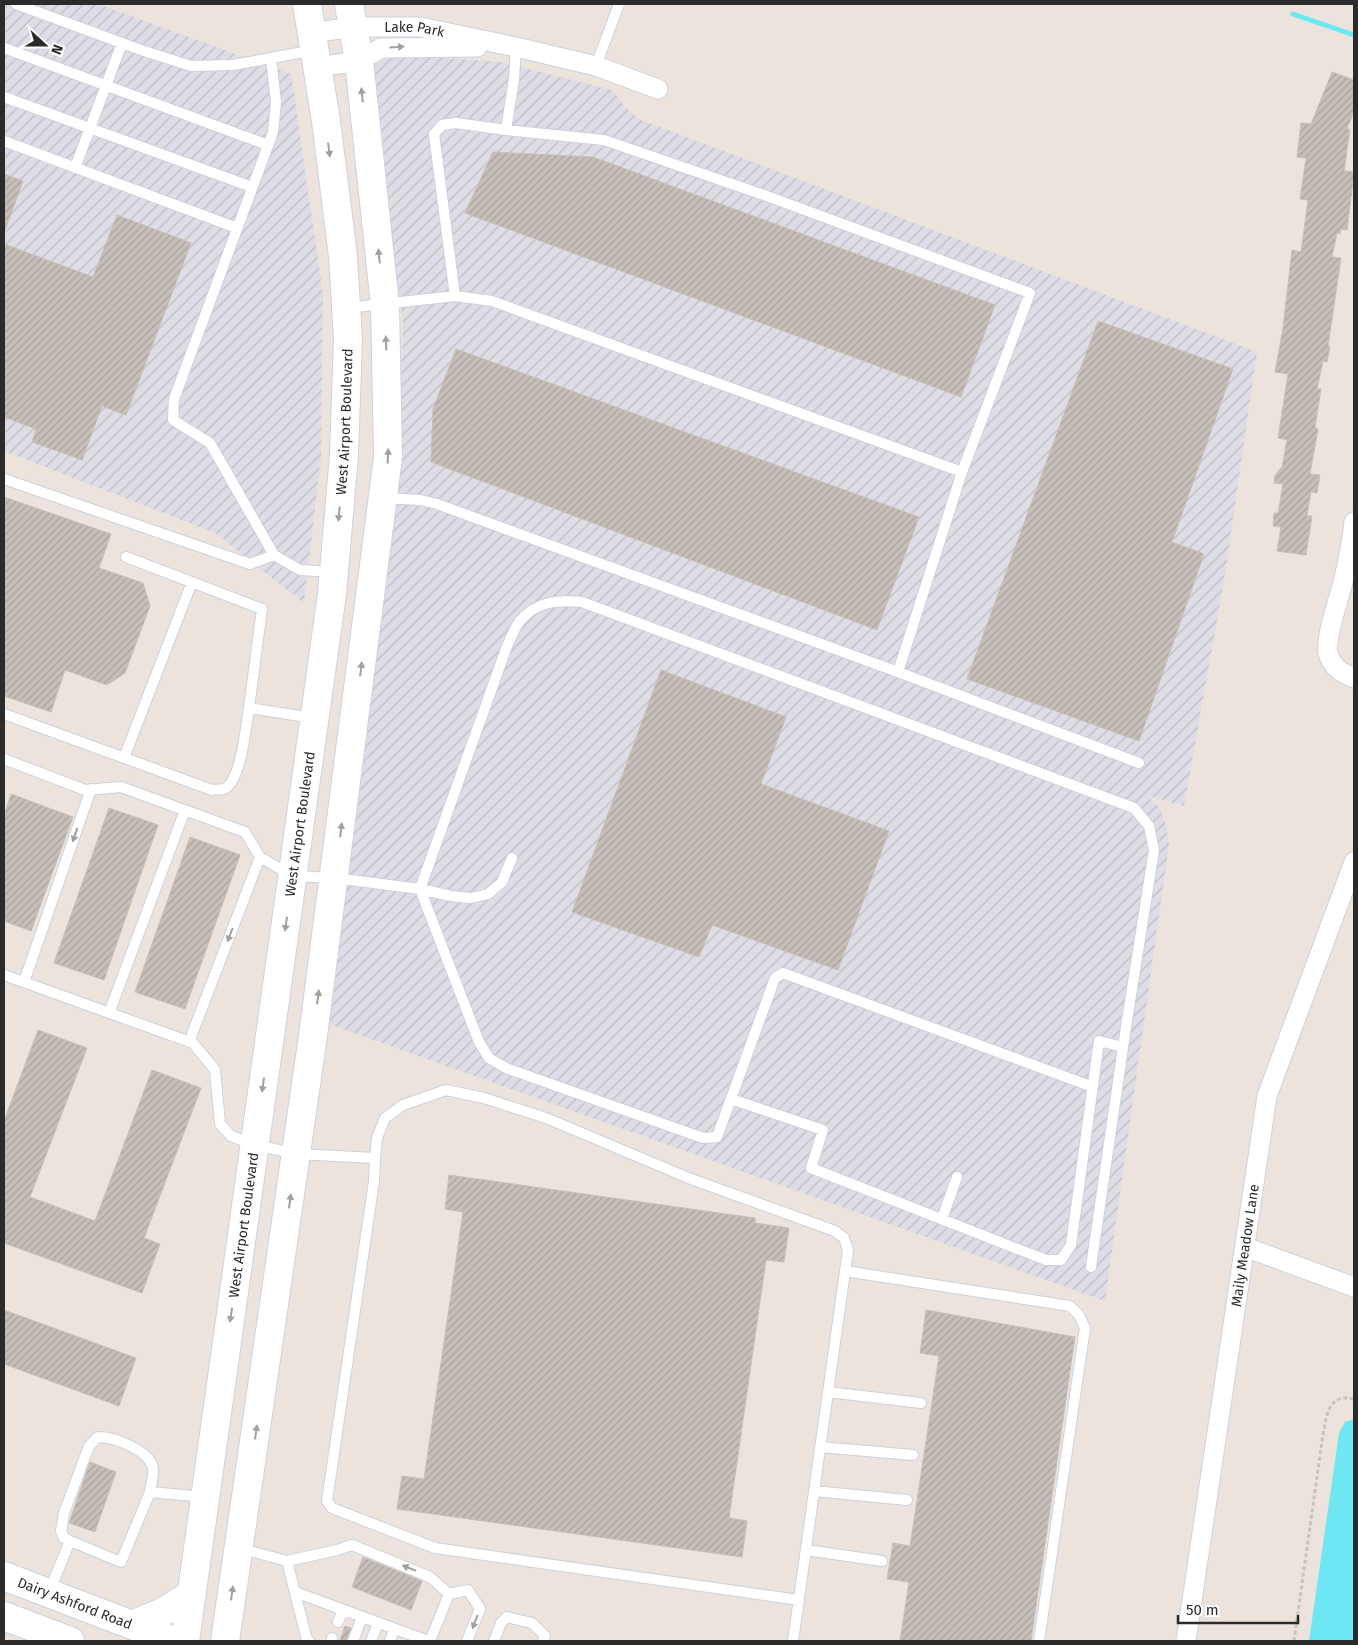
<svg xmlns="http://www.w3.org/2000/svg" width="1358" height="1645" font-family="'Fira Sans',sans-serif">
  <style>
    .industrial { fill: url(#industrial-furrows) }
    .water { fill: #6de8f2 }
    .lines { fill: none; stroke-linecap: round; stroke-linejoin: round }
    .stream { stroke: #6de8f2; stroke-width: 5 }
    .building { fill: url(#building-hatch); stroke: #c9bfb6 }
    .lane-casing { stroke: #cbd2dd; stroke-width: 12 }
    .street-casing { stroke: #cbd2dd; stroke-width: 21 }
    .secondary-casing { stroke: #cbd2dd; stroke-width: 30 }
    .path { stroke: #c4c4c4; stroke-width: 3; stroke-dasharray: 4 2.5; stroke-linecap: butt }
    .lane { stroke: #fff; stroke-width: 10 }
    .street { stroke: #fff; stroke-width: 19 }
    .secondary { stroke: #fff; stroke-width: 28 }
    .oneway { fill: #a0a0a0 }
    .labels { text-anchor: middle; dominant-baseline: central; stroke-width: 5; stroke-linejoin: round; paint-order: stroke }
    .street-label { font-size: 14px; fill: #2b2b2b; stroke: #fff }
  </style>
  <defs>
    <pattern id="industrial-furrows" width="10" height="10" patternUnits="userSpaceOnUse" patternTransform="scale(1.25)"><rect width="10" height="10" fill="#dedde6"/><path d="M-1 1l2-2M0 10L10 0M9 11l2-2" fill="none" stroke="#bfbec5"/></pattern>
    <pattern id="building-hatch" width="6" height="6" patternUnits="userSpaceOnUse" patternTransform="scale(1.25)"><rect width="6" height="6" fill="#c6beb8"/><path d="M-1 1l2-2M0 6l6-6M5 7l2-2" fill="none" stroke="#aaa39e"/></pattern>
  </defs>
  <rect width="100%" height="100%" fill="#ede3dd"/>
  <path class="industrial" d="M4,4H98L291,74L323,294L321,457L304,603L215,533L4,451Z
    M431,57L501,62L612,90L627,109L641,120L1257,352L1224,581L1184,806L1148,796L1160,808L1166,826L1169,844L1105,1301L326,1023L399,441L403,323L368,75L374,64L387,58Z"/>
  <path class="water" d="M1354,1419V1641H1309L1339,1433L1345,1422Z"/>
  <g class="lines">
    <path class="stream" d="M1293,14L1354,35"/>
  </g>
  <path class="building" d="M1332,72L1354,80V111L1347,129H1350L1344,171L1354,172L1347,230L1341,229L1340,234L1337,233L1332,257L1341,258L1328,346H1330L1327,362L1323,361L1317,389H1321L1315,428L1318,429L1310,474L1320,475L1317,493L1311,492L1307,516H1312L1306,555L1277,551L1281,527L1273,526L1274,513H1278L1283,484L1274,483L1275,475L1282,467L1287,440L1278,438L1288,374L1275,372L1283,328L1292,250L1301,252L1308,200L1300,199L1306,158L1297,157L1301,123L1311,124Z
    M493,152L593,157L995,305L961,397L465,213Z
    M4,174L23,181L5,230H4Z
    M117,215L191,243L126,415L102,406L82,460L32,442L36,429L4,417V244L93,277Z
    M1098,321L1233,369L1172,542L1204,554L1139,741L967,679Z
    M456,349L919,517L877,630L431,462L433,409Z
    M4,497L111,534L99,568L143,583L150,606L125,673L107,685L65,670L51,712L4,696Z
    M661,670L786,717L761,784L889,831L838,970L712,925L699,957L572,912Z
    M11,794L73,817L31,931L4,921V816Z
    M109,808L158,825L104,980L54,963Z
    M190,837L240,855L185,1009L135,992Z
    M38,1030L87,1048L30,1197L95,1221L152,1070L201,1088L144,1238L160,1244L142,1293L4,1243V1121Z
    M449,1175L755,1218V1223L789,1228L784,1262L766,1260L729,1518L747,1521L742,1557L397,1509L402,1476L424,1479L463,1212L445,1209Z
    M4,1310L136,1358L119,1406L4,1364Z
    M926,1310L1075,1337L1031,1641H900L909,1582L887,1579L893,1543L910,1546L939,1356L920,1353Z
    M90,1462L116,1472L95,1532L69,1523Z
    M363,1557L422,1581L411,1610L352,1587Z
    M345,1626L351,1628L346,1641H340Z"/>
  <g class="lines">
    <g class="lane-casing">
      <path id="lane" d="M16,4L141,50L191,66L233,65L271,58
        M4,48L268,145
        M314,50L271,58L276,102L273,132L174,399L173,420L210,443L274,555L300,570L333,572
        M596,66L619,4
        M4,97L252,187
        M506,130L604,140L764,195L1030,293L962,472
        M4,141L237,228
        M75,168L122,43
        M455,296L434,134L442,125L456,123L506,130L514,79L516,47
        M347,308L455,296L492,301L962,472L898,672
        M4,479L250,564L274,555
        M384,498L420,500L437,504L898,672L1139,763
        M126,557L262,609L249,708
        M4,714L212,790C215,789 221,790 224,789C241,782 246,726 249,708L313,718
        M124,758L192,582
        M4,759L85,790L121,787L245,832L260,857L292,876L335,878L420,889L451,896L471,898L488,894L502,882L512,858
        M4,975L193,1043L215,1070L220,1124L231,1136L255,1145L297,1154L375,1158L377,1138L385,1118L403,1105L446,1090L484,1098L546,1118L691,1179L835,1231L844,1238L848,1250L793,1641
        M24,982L91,789
        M109,1013L185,810
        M189,1042L260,857
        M731,1099L823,1130L811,1168L1046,1260H1061L1071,1245L1099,1041L1123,1047
        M375,1158L374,1181L327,1501L332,1508L435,1548L799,1600
        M942,1219L957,1177
        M1091,1267L1126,1027L1154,850L1149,826L1134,808L582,602C557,600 537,601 520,621C514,628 511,639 507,646L420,889L479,1042L489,1058L506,1068L703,1138L717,1137L775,978L783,973L1093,1087
        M845,1271L1070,1306L1079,1315L1085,1328L1039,1641
        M828,1392L921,1403
        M820,1447L913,1455
        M814,1491L907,1500
        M70,1541L64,1538L61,1531L64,1513L89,1446L98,1437C114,1437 149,1450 153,1468C154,1475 151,1484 150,1492
        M239,1548L287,1561L307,1640L309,1641
        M806,1550L882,1561
        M287,1561L337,1550L352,1545L430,1577L449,1594
        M49,1592L70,1541L121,1562L150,1492L205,1497
        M295,1592L428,1641
        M449,1594L468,1590L480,1609L467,1641
        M338,1622L343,1610
        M331,1641L332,1638
        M353,1641L362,1617
        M371,1641L378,1623
        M390,1641L394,1629
        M430,1641L449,1594
        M494,1641L501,1623L507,1617L532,1623L545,1636L543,1641"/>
    </g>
    <g class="street-casing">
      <g id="street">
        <path id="s1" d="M311,33L353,27H420L516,47L596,66L658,89"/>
        <path d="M317,67L359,61L381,48L477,47"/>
        <path d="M1354,522C1352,542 1348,562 1343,582C1339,599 1325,637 1328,653C1332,667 1341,673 1354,678"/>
        <path d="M1245,1247L1354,1287"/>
        <path id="s2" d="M1186,1641L1267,1096L1354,862"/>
      </g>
    </g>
    <g class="secondary-casing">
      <g id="secondary">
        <path id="s3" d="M4,1576L174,1641"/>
        <path d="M4,1616L70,1641"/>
        <path d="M132,1625L163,1612L192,1594"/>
        <path id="s4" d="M185,1641L332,594L344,455L348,339L343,256L326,121L307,4"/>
        <path d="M225,1641L313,1036L388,457L385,305L359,61L349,4"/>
      </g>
    </g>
    <path class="path" d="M1294,1641L1323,1434C1327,1415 1328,1393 1354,1399"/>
    <use href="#lane" class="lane"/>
    <use href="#street" class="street"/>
    <use href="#secondary" class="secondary"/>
  </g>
  <defs><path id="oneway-solid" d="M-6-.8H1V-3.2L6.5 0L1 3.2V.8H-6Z" transform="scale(1.25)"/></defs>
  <g class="oneway">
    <use href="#oneway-solid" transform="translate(397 47) rotate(-3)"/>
    <use href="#oneway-solid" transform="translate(362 95) rotate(-96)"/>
    <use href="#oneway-solid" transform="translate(329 150) rotate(83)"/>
    <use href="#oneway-solid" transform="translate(379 256) rotate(-96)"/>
    <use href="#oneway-solid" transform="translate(386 343) rotate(-92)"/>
    <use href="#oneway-solid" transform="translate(388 456) rotate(-87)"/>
    <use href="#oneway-solid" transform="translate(339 514) rotate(95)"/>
    <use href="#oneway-solid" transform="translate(361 669) rotate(-83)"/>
    <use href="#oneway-solid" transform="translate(341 830) rotate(-83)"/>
    <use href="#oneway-solid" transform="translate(75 835) rotate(109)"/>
    <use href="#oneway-solid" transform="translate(286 924) rotate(98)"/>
    <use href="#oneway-solid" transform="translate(230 935) rotate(111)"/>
    <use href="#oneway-solid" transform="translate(318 997) rotate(-82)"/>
    <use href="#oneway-solid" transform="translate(263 1085) rotate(98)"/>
    <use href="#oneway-solid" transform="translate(290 1201) rotate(-82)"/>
    <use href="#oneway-solid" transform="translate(231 1315) rotate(98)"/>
    <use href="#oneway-solid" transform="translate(256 1432) rotate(-82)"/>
    <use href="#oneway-solid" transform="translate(409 1568) rotate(-158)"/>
    <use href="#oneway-solid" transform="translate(232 1593) rotate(-82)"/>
    <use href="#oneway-solid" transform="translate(475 1622) rotate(111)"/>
  </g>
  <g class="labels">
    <g class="street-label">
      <text stroke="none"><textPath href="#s1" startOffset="104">Lake Park</textPath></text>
      <text stroke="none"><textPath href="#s4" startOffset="1230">West Airport Boulevard</textPath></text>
      <text stroke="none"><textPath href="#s4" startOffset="825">West Airport Boulevard</textPath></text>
      <text stroke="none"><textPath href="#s4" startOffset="420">West Airport Boulevard</textPath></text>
      <text stroke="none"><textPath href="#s2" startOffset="400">Maily Meadow Lane</textPath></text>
      <text stroke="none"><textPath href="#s3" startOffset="76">Dairy Ashford Road</textPath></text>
    </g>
  </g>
  <rect width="1358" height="1645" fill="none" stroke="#2b2b2b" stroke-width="10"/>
  <g transform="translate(45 45) rotate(111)" stroke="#ffffff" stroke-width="4" paint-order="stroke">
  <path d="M0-4L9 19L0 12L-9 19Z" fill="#2b2b2b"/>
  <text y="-8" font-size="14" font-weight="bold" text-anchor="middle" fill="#2b2b2b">N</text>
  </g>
  <path d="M1178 1615v8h120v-8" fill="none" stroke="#2b2b2b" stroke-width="2.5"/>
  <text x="1186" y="1615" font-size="15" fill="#2b2b2b" stroke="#ffffff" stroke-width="4" paint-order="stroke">50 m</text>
</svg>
